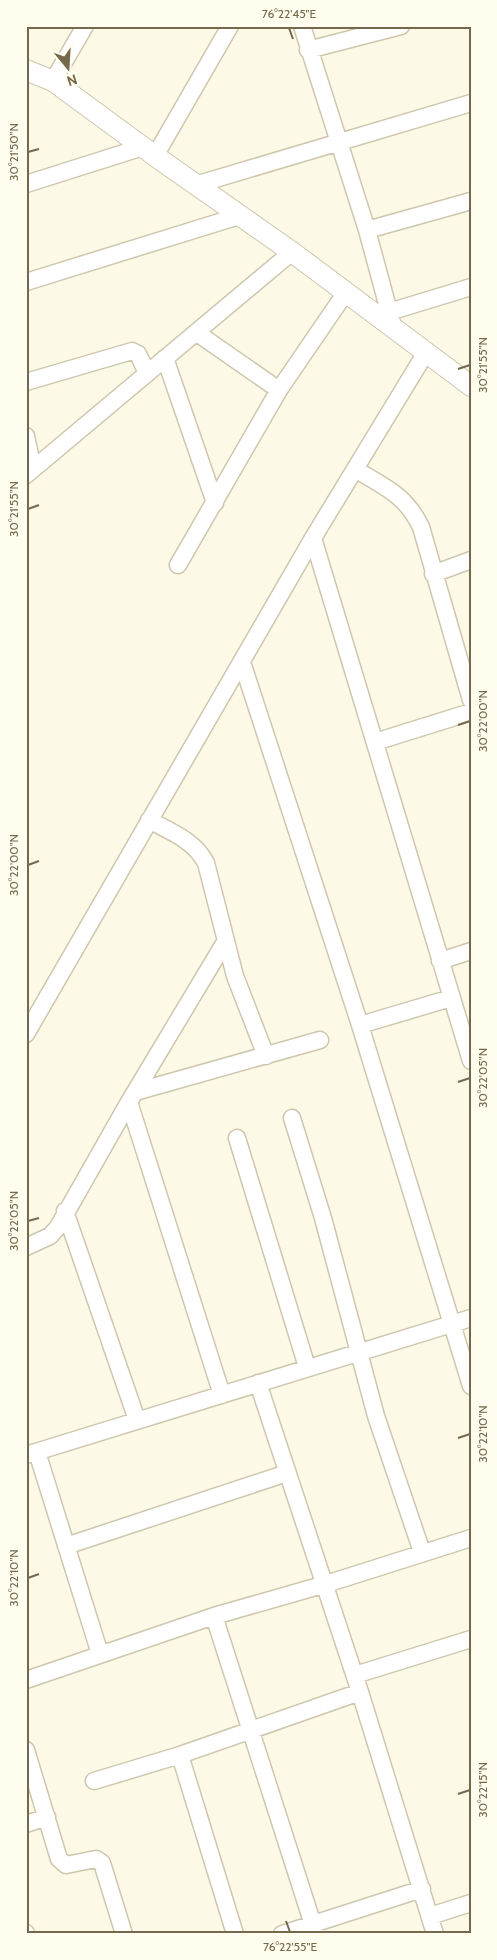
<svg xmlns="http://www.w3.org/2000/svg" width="497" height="1960" font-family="Cabin,sans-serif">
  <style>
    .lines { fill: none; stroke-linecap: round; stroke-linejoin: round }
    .minor-casing { stroke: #cec6ad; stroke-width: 19 }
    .tertiary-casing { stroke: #cec6ad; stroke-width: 22 }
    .minor { stroke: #fff; stroke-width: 16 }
    .tertiary { stroke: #fff; stroke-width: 20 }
    .ticks { fill: none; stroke: #76684c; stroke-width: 2 }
    .neatline { fill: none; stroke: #76684c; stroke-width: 2 }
    .ticks-label { font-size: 12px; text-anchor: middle; fill: #76684c }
  </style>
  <rect width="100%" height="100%" fill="#fcfae7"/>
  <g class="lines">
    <g class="minor-casing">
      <path id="minor" d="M302,26L367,230L394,330
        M308,50L401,26
        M53,81L85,26
        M155,156L230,26
        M26,184L143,147
        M195,185L471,103
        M367,230L471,201
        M26,282L239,216
        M389,312L471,287
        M197,333L279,390
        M165,358L215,503
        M26,382L132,351L138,354L147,373
        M26,436L33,469
        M355,469C384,487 405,494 421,527L471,700
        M26,475L292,252
        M313,538L471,1061
        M178,565L279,390L346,292
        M433,574L471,560
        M242,662L360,1025L471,1386
        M375,742L471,712
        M149,820C171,832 194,840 206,863L235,976L266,1056
        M440,961L471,951
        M360,1025L451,998
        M26,1034L313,538L425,354
        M135,1092L320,1040
        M129,1102L222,1395
        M292,1118L323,1218L376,1416L422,1552
        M237,1138L307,1367
        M65,1211L137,1420
        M26,1247L50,1236L58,1227L129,1102L225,942
        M258,1383L360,1692L435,1934
        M37,1452L100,1654
        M26,1455L471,1318
        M66,1546L287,1473
        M214,1616L316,1934
        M355,1675L471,1639
        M26,1680L214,1616L326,1584L471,1538
        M26,1750L59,1859L66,1865L96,1859L102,1863L124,1934
        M180,1755L235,1934
        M94,1781L180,1755L360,1692
        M26,1824L47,1817
        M430,1916L471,1903
        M26,1933V1934
        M282,1934L422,1889"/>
    </g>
    <g class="tertiary-casing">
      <path id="tertiary" d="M26,70L53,81L155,156L292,252L471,386"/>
    </g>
    <use href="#minor" class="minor"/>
    <use href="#tertiary" class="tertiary"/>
  </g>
  <path class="ticks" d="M289,28L293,39M28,152L39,149M458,369L470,365M28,509L39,505M458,725L470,721M28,865L39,861M458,1082L470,1078M28,1221L39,1218M458,1438L470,1434M28,1578L39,1574M458,1794L470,1790M286,1921L290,1932"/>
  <rect width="497" height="1960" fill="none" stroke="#fffdee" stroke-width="55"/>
  <g transform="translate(68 68) rotate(162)" stroke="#fffdee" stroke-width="4" paint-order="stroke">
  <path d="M0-4L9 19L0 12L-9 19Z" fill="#76684c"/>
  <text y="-8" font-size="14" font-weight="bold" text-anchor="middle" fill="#76684c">N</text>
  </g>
  <rect x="28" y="28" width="442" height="1904" class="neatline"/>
  <g class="ticks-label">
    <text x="289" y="18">76°22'45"E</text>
    <text transform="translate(14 152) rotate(-90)" y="4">30°21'50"N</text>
    <text transform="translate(483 365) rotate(-90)" y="4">30°21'55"N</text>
    <text transform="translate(14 509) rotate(-90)" y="4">30°21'55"N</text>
    <text transform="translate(483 721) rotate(-90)" y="4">30°22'00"N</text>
    <text transform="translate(14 865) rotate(-90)" y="4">30°22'00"N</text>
    <text transform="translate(483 1078) rotate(-90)" y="4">30°22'05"N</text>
    <text transform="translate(14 1221) rotate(-90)" y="4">30°22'05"N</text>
    <text transform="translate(483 1434) rotate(-90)" y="4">30°22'10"N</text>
    <text transform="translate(14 1578) rotate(-90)" y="4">30°22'10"N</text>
    <text transform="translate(483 1790) rotate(-90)" y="4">30°22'15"N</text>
    <text x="290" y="1951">76°22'55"E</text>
  </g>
</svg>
